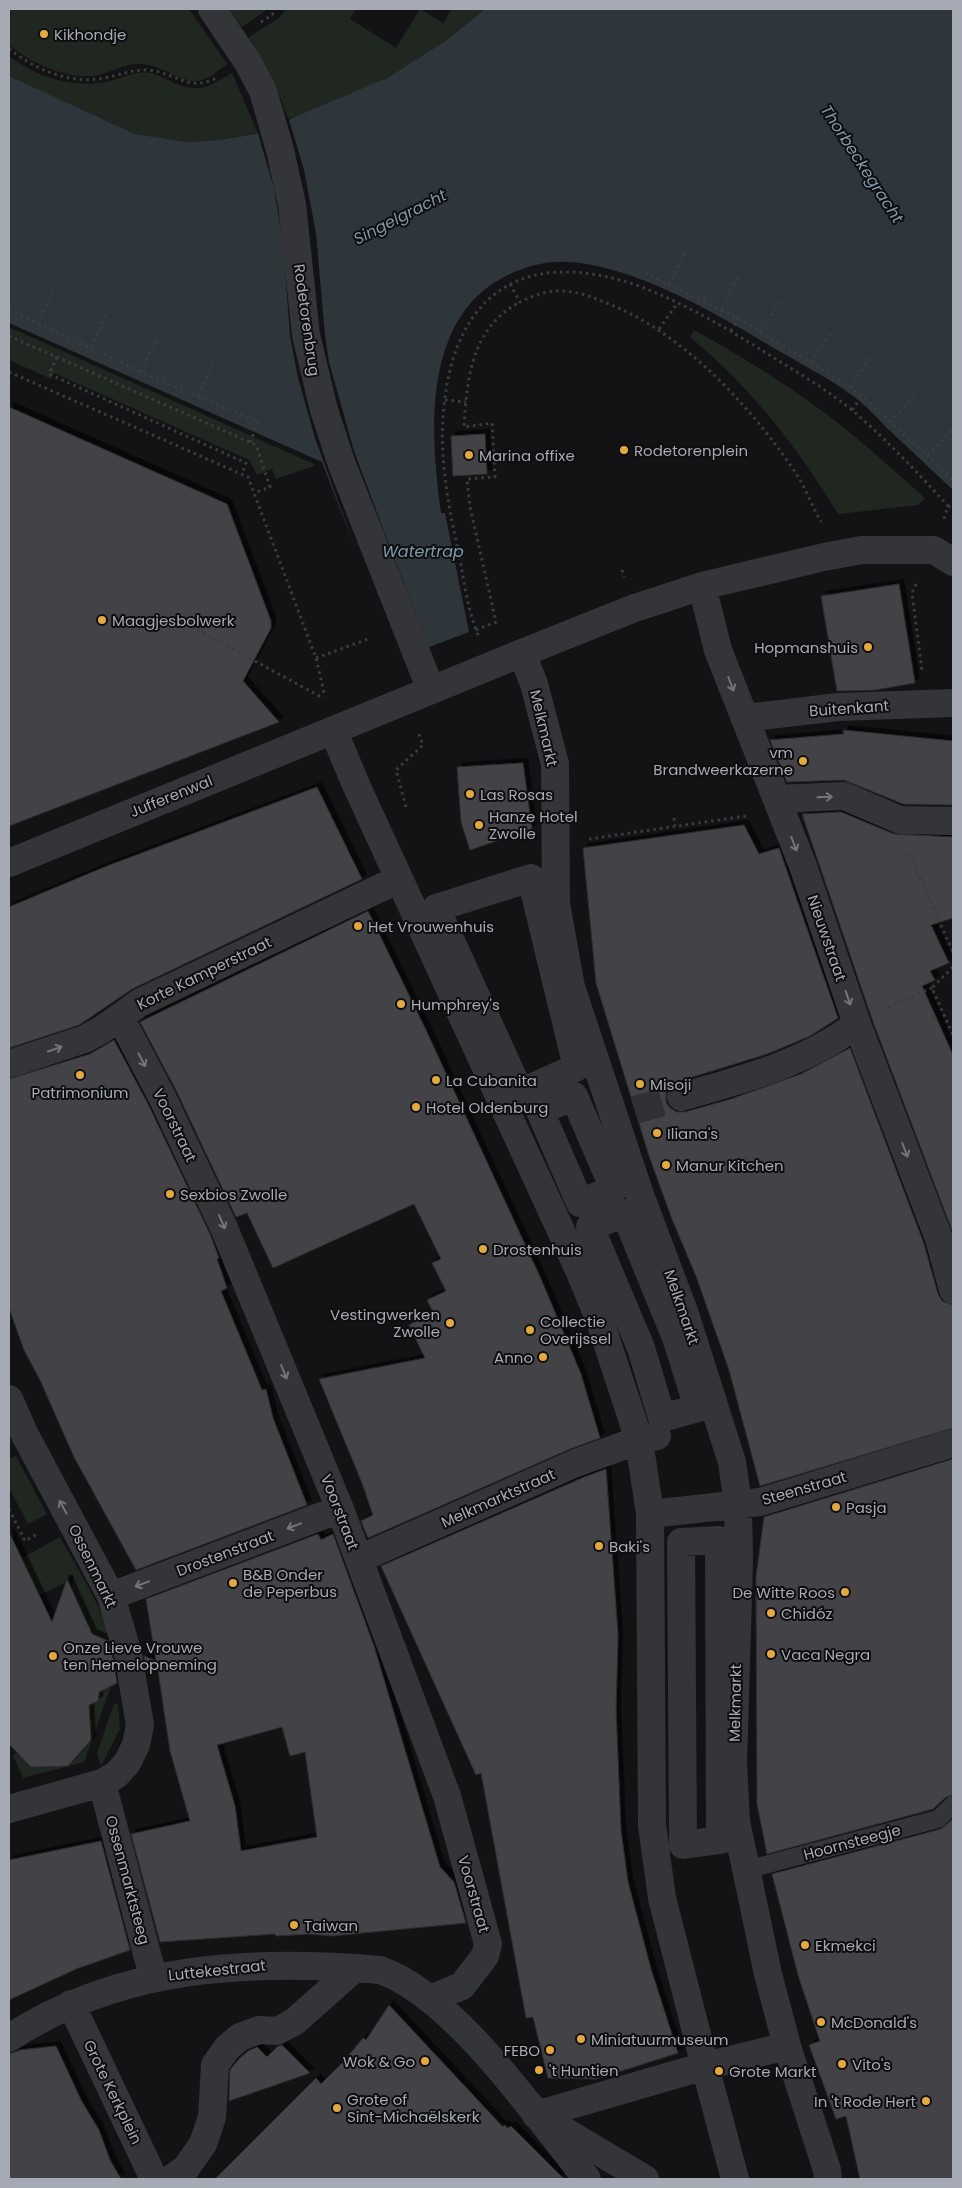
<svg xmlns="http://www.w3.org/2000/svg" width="962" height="2188" font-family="Poppins,sans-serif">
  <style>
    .green { fill: #202720 }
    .water { fill: #2e363c }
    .pier { fill: #131315 }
    .building { fill: #424347; stroke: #2d2d30; fill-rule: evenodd; filter: url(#shadow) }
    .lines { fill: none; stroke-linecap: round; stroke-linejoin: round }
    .street-tunnel { stroke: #303135; stroke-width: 28; stroke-dasharray: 28 14; stroke-linecap: butt }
    .path { stroke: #3b3c40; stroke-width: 3; stroke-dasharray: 2.5 4; stroke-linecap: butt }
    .lane { stroke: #343539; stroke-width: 18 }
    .street { stroke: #343539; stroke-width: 28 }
    .oneway { stroke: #73757d }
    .poi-dot { fill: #e1a93f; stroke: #0e0e0f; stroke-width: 2 }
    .labels { text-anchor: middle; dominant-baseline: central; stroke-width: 4; stroke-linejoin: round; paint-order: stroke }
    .poi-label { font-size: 15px; fill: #a6aab4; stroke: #0e0e0f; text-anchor: start }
    .street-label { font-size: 15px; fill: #a6aab4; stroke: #0e0e0f }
    .water-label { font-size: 16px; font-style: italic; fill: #8098ac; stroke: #0e0e0f }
  </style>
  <defs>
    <filter id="shadow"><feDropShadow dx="4.5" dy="-4.5" stdDeviation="0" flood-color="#0009"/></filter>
  </defs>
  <rect width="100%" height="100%" fill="#131315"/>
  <path class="green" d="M9,9H189L227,64C219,70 208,80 197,81C176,81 160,63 138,64C125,64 111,72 98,75C68,81 31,63 9,45Z
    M229,9H268L242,27Z
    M286,9H356L350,19L396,48L420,9L443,23L452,9H485C471,20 457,32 443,43C400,74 338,104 288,119L276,86L249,37L279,18Z
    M9,56C38,78 74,89 110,81C124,78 136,70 151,73C158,74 165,79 172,82C199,94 208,87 232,73L258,133L219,140L188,142L135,134L9,76Z
    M9,327L316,465L276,479L272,469L257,475L249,460L54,373L51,379L9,360Z
    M694,330C735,353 776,377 814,405C853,433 889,466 925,498L918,505L838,514C795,444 753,390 690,337Z
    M16,1456L47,1514L28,1524L9,1488V1459Z
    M60,1537C79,1572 103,1606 111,1645L96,1652L92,1634L71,1587L74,1576L69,1575L65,1583L30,1599L22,1558Z
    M111,1686L84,1762L23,1778L13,1755L17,1753L12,1740L9,1741V1735L17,1731L18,1754C22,1758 26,1759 32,1761C54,1770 56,1765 77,1756L89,1705L98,1701L99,1692Z
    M118,1703L120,1729L102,1764H100L97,1753L114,1704Z"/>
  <path class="water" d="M485,9H953V490C931,469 909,449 887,428C877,418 867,407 856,398C831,379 799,363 772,347C718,314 630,264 567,262C546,261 528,266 510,274C421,315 430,433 441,513H445L469,632L429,647L385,534L354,545L322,462L9,323V76L135,134L188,142L219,140L255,134L387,78L443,43Z"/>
  <path class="pier" d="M288,116L304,170L316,233L325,335L329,362L354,451L385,534L354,545L315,438L298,378L290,336L283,242L274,188L257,130Z"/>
  <path class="building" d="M9,407L227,504L271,621V628L243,681L279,722L9,826Z
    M485,434L487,474L453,476L451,436Z
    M899,584L915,683L875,690L837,691L821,596Z
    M843,730L953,741V805L903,804L844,780L787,782L770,740L844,734Z
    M523,763L532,829L470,850L461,822L457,767Z
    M317,787L362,879L132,989L79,1025L9,1048V907L107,866Z
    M841,812L894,834L953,837V918L931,925L949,963L930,971L935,980L922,986L953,1055V1233L872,1019L802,814Z
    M744,825L759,854L779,848L838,1018L810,1036L767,1054L676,1082L670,1086L666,1093V1102L670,1108L677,1112H685L731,1099L801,1074L850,1048L924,1244L938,1294L942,1301L953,1305V1428L760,1486L729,1370L696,1276L672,1219L649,1156L596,983L583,848Z
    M368,911L425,1028L541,1279L581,1374L600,1438L570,1449L368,1538L361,1521L373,1515L362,1483L319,1379L425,1358L409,1325L433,1312L427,1300L446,1291L432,1263L441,1259L414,1204L273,1268L247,1213L236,1217L176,1090L140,1022Z
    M114,1040L148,1104L210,1234L219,1258L217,1259L227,1288L221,1291L262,1390L266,1389L273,1418L307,1505L136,1570L74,1457L40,1380L24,1350L9,1308V1079L90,1054Z
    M953,1459V1795L946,1797L933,1809L767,1854L757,1804L756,1577L764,1517Z
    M606,1469L618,1635L616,1710L621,1831L628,1882L651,1969L678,2053L596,2079L548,2078L533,2017L526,2018L481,1773L476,1775L381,1566L582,1478Z
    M9,1532L52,1622L67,1579L92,1634L108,1641L113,1658L117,1683L99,1692L98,1701L89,1705L91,1740L68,1766L31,1767L9,1744Z
    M318,1534L321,1540L333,1534L374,1646L440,1867L454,1882L466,1923L332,1936L310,1934L276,1936L275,1934L160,1942L131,1834L190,1821L170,1751L157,1664L146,1669L144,1656L156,1661L146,1599ZM282,1727L290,1756L305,1752L317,1837L241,1851L235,1806L217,1745Z
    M953,1819V2179H860L846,2116L836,2119L809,2045L820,2041L798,1975L772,1874L941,1829Z
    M101,1841L130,1950L76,1969L9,2000V1860Z
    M389,2005L503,2127L504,2125L508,2128L511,2126L564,2179H215L316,2078L321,2084L343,2062L363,2038L366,2040Z
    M282,2045L310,2073L229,2101L230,2070L239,2059L248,2051L257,2047L267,2057L278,2046Z
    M56,2046L81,2100L99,2130L110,2160L121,2179H9V2054L20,2050Z"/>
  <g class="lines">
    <path class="street-tunnel" d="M635,1110L681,1097"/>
    <path class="path" d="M261,22L272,15L276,9
      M9,49C35,69 70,85 104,78C120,75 134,69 149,70C177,73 189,93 218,77
      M645,273L738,318L851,388L862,396L953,480
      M510,284L520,302C533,296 545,291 560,291C575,291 590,296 604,302C682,331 754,409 799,478C807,492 813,508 821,522
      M669,285L686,250
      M722,309L738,276
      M9,310L141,372L258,422L250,443
      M38,324L53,291
      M659,329L677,304
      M731,331L738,318
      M761,332L781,300
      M9,336L256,445L270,487L254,493
      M91,347L106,315
      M57,357L49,374L246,463L242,474
      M811,363L831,332
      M9,372L248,477L316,658L325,697
      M141,372L157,338
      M851,388L870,358
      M198,396L213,363
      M445,400L466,402
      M852,410L862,396
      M890,422L914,396
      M928,456L952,430
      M948,506L953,507
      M622,570L624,577
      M916,584L912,593L922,671
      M192,627L323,698
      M476,630L496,622L470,507L467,479L495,477L492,423L464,427C467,378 471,328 520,302
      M478,635C469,613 465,588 461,565C450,512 438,460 444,405C456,290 527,248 636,285C680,301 723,326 763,351C793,370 825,388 853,411C887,440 918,473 948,506L944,519
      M316,658L368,639
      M406,807L396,770L423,745L418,732
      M674,818L675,826
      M589,839L746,816
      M909,854L953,952
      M953,967L932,988L953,1035
      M888,1007L932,988
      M9,1509L25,1541L39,1533"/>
    <path class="lane" d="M746,1870L938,1819L953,1805"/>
    <path class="street" d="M212,9L247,61L263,91L280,150L292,204L306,335L324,410L341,462L431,690
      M702,586L718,650L803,866L857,1024L939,1239L953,1290
      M522,653L534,684L555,764L556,904L571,987L639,1192L685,1314L732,1462L738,1504L739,1560L733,1763L736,1821L768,1974L787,2046
      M745,718L838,707L953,703
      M333,730L357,787L579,1270L599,1318L639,1440L650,1514L652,1825L662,1898L705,2066L536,2115
      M777,799L844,796L900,820L953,821
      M9,863L522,653L632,609L702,586L824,557L861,550H934L953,562
      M531,878L577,1067L520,1093L436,908Z
      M120,1017L162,1097L224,1228L340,1509L447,1796L488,1944L485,1956L462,1986L430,1999
      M9,1064L85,1039L103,1029L139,1003L399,879
      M574,1096L614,1189L580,1203L540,1111Z
      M681,1097C741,1080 807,1063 857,1024
      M625,1213L677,1340L698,1408L662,1418L641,1348L590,1227Z
      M9,1399L24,1433L111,1596L128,1654L140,1725L136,1745L127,1763L116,1775L102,1783L9,1809
      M650,1514L760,1502L953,1443
      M719,1540L720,1840L683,1845L681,1542Z
      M359,1559L576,1463L639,1440L657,1436
      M111,1596L340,1509
      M102,1783L153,1977
      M71,2004L154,2179
      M9,2038C121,1965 250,1959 380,1970C454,1995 538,2118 587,2179
      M551,2123L645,2179
      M171,2179L186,2168L203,2144L212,2117L215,2065L227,2048L240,2037L259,2030L277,2031L294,2022L355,1968
      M735,2179L705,2066L787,2046L827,2170L828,2179"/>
  </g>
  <defs><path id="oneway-shaft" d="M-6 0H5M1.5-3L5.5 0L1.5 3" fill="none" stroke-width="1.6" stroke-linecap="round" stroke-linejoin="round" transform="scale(1.25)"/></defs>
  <g class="oneway">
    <use href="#oneway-shaft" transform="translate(731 684) rotate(69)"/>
    <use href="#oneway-shaft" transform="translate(825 797) rotate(-2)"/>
    <use href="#oneway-shaft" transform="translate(794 844) rotate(69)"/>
    <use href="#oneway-shaft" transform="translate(848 998) rotate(71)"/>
    <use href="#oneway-shaft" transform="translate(55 1049) rotate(-19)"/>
    <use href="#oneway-shaft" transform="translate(142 1060) rotate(62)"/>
    <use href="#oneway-shaft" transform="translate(905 1150) rotate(69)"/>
    <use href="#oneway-shaft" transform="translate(222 1222) rotate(66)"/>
    <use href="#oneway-shaft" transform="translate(284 1372) rotate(68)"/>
    <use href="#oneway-shaft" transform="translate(63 1507) rotate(-118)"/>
    <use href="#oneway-shaft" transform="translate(294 1526) rotate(159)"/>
    <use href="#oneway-shaft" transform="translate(142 1584) rotate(159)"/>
  </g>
  <g class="poi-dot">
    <circle cx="44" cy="34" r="5"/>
    <circle cx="624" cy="450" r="5"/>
    <circle cx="469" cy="455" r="5"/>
    <circle cx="102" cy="620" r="5"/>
    <circle cx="868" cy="647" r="5"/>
    <circle cx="803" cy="761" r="5"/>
    <circle cx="470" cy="794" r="5"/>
    <circle cx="479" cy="825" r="5"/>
    <circle cx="358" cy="926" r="5"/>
    <circle cx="401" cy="1004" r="5"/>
    <circle cx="80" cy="1075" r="5"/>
    <circle cx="436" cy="1080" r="5"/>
    <circle cx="640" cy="1084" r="5"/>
    <circle cx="416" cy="1107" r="5"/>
    <circle cx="657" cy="1133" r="5"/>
    <circle cx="666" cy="1165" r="5"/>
    <circle cx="170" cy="1194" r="5"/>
    <circle cx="483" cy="1249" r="5"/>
    <circle cx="450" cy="1323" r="5"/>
    <circle cx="530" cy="1330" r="5"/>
    <circle cx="543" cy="1357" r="5"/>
    <circle cx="836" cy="1507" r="5"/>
    <circle cx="599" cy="1546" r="5"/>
    <circle cx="233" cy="1583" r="5"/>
    <circle cx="845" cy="1592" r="5"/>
    <circle cx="771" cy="1613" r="5"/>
    <circle cx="771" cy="1654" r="5"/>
    <circle cx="53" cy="1656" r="5"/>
    <circle cx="294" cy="1925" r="5"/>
    <circle cx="805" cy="1945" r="5"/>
    <circle cx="821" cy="2022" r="5"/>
    <circle cx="581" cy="2039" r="5"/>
    <circle cx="550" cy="2050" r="5"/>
    <circle cx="425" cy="2061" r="5"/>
    <circle cx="842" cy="2064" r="5"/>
    <circle cx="539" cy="2070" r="5"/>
    <circle cx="719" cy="2071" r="5"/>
    <circle cx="926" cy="2101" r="5"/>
    <circle cx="337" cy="2108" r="5"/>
  </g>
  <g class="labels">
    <g class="poi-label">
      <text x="54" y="34">Kikhondje</text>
      <text x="634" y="450">Rodetorenplein</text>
      <text x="479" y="455">Marina offixe</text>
      <text x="112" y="620">Maagjesbolwerk</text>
      <text x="858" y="647" text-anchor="end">Hopmanshuis</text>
      <text x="793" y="752" text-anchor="end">vm<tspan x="793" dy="17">Brandweerkazerne</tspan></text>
      <text x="480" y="794">Las Rosas</text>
      <text x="489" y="816">Hanze Hotel<tspan x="489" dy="17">Zwolle</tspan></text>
      <text x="368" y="926">Het Vrouwenhuis</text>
      <text x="411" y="1004">Humphrey's</text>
      <text x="446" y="1080">La Cubanita</text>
      <text x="650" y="1084">Misoji</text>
      <text x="80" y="1092" text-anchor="middle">Patrimonium</text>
      <text x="426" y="1107">Hotel Oldenburg</text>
      <text x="667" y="1133">Iliana's</text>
      <text x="676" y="1165">Manur Kitchen</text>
      <text x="180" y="1194">Sexbios Zwolle</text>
      <text x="493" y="1249">Drostenhuis</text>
      <text x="440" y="1314" text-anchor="end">Vestingwerken<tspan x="440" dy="17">Zwolle</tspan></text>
      <text x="540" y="1321">Collectie<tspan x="540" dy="17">Overijssel</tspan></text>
      <text x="533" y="1357" text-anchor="end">Anno</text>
      <text x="846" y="1507">Pasja</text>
      <text x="609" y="1546">Baki's</text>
      <text x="243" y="1574">B&amp;B Onder<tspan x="243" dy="17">de Peperbus</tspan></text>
      <text x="835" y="1592" text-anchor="end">De Witte Roos</text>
      <text x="781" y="1613">Chidóz</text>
      <text x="63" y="1647">Onze Lieve Vrouwe<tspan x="63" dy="17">ten Hemelopneming</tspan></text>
      <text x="781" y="1654">Vaca Negra</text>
      <text x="304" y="1925">Taiwan</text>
      <text x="815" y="1945">Ekmekci</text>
      <text x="831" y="2022">McDonald's</text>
      <text x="591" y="2039">Miniatuurmuseum</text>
      <text x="540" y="2050" text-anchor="end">FEBO</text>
      <text x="415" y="2061" text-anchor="end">Wok &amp; Go</text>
      <text x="852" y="2064">Vito's</text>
      <text x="549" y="2070">'t Huntien</text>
      <text x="729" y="2071">Grote Markt</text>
      <text x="347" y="2099">Grote of<tspan x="347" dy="17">Sint-Michaëlskerk</tspan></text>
      <text x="916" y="2101" text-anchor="end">In 't Rode Hert</text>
    </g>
    <g class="street-label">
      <text transform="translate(307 320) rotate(82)">Rodetorenbrug</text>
      <text transform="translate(849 708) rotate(-4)">Buitenkant</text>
      <text transform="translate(544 728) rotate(77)">Melkmarkt</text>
      <text transform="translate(171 796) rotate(-22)">Jufferenwal</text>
      <text transform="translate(827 938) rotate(71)">Nieuwstraat</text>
      <text transform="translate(204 973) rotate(-26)">Korte Kamperstraat</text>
      <text transform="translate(175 1125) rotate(64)">Voorstraat</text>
      <text transform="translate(682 1307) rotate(71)">Melkmarkt</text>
      <text transform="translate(804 1488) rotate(-16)">Steenstraat</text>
      <text transform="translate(498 1498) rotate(-24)">Melkmarktstraat</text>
      <text transform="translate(340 1512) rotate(69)">Voorstraat</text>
      <text transform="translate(225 1553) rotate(-21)">Drostenstraat</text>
      <text transform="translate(93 1566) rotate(64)">Ossenmarkt</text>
      <text transform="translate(735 1703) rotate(-89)">Melkmarkt</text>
      <text transform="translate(852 1842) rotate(-15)">Hoornsteegje</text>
      <text transform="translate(128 1880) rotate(75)">Ossenmarktsteeg</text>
      <text transform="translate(474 1894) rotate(74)">Voorstraat</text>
      <text transform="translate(217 1970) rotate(-6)">Luttekestraat</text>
      <text transform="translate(113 2092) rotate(64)">Grote Kerkplein</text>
    </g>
    <g class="water-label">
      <text transform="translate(862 164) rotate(57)">Thorbeckegracht</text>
      <text transform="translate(400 217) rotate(-27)">Singelgracht</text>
      <text x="423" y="551">Watertrap</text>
    </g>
  </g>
  <rect width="962" height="2188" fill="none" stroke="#a6aab4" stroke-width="20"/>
</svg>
